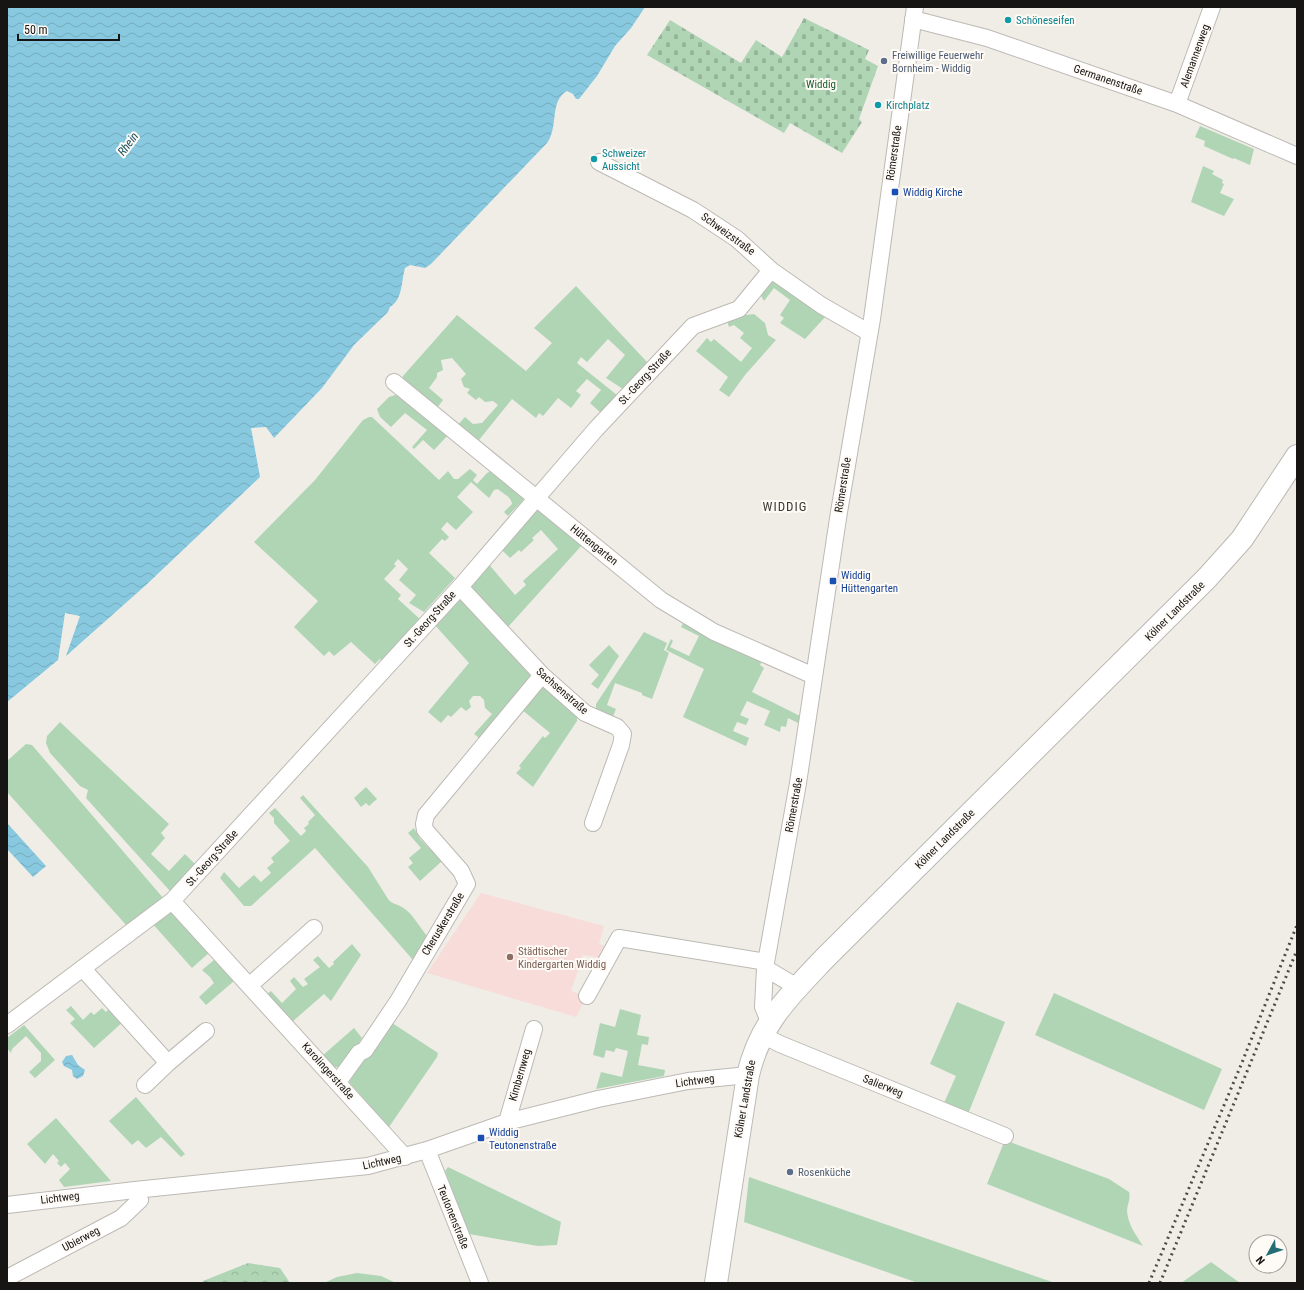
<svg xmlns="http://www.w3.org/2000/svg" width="1304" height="1290" font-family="'Roboto Condensed',sans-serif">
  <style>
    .education { fill: #f7dcda }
    .green { fill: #afd5b5 }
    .cemetery { fill: url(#cemetery-stones) }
    .park { fill: url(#park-crowns) }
    .water { fill: url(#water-waves) }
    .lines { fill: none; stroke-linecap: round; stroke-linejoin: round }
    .minor-casing { stroke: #bdb9b4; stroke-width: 18 }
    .secondary-casing { stroke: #bdb9b4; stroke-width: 24 }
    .minor { stroke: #fff; stroke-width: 16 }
    .secondary { stroke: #fff; stroke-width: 22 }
    .rail { stroke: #4c4b48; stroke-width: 3; stroke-dasharray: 2 4; stroke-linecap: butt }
    .culture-dot { fill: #0f9aa8; stroke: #fefaf5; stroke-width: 1.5 }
    .service-dot { fill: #5c6f8a; stroke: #fefaf5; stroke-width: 1.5 }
    .transit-dot { fill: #1a4fb4; stroke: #fefaf5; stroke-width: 1.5 }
    .education-dot { fill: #8d6e63; stroke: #fefaf5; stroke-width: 1.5 }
    .labels { text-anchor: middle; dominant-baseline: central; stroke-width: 4; stroke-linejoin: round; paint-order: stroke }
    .culture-label { font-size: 11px; fill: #0d838f; stroke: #fefaf5; text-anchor: start }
    .service-label { font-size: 11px; fill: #4e5e75; stroke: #fefaf5; text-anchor: start }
    .street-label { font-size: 11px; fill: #161513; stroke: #fefaf5 }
    .park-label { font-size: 11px; fill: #185d2d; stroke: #fefaf5 }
    .transit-label { font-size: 11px; fill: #164399; stroke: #fefaf5; text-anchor: start }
    .education-label { font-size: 11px; fill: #785e54; stroke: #fefaf5; text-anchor: start }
    .water-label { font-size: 12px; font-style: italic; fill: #1b5161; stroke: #fefaf5 }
    .quarter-label { font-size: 13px; letter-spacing: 1px; fill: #3d3a36; stroke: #fefaf5 }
  </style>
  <defs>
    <pattern id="cemetery-stones" width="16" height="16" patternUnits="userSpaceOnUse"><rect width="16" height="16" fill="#afd5b5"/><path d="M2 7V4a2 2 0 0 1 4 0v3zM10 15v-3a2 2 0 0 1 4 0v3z" fill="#96b69b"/></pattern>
    <pattern id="park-crowns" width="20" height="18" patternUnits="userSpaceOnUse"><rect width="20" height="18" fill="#afd5b5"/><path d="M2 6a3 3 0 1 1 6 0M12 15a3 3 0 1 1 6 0" fill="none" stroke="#96b69b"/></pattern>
    <pattern id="water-waves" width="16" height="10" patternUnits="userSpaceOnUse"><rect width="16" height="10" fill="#88c9df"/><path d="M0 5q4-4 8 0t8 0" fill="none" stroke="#75acbe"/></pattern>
  </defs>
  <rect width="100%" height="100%" fill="#f0ede7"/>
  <path class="education" d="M481,893L604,926L599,944L609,947L603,958L583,955L571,991L587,996L576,1017L427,973Z"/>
  <path class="green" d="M1200,126L1254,149L1250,165L1234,158L1233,159L1204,146L1205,141L1195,137Z
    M1203,166L1214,171L1212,174L1223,180L1222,183L1224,184L1220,193L1234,199L1224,216L1191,202Z
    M777,280L826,316L805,339L780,323L784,318L780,315L790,300L774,288L764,301L760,294L771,281Z
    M576,286L647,362L623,389L606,378L625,355L608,339L587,362L581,357L577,363L617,395L601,413L590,403L601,390L587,379L576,391L581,395L571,408L558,398L543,416L539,413L536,418L512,399L475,445L455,428L465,417L473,424L482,423L498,405L493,401L485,402L479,397L476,400L467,393L470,389L464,387L461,379L466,374L452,358L441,360L443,370L437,373V377L429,388L443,400L434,412L402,381L403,376L457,315L526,371L552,343L534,328Z
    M754,314L765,323L768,335L776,340L745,375L729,397L719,390L728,377L696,351L707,338L711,342L714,339L741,362L752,348L740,338L744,333L734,325L729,327L727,321L746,315Z
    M395,395L401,396L449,434L434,450L423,440L414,449L412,447L427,430L405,413L391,427L380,417L377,409L389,397Z
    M369,417H372L439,480L448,471L454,479H458L470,469L477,475L473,480L477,484L487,473L493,470L524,495V499L508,516L504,512L512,504C511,496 504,495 498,489L494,490L489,498L471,482L457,497L473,512L456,530L447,522L441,529L449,537L445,541L442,539L429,553L455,578L424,612L409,603L416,595L399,580L408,569L398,559L394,564L396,566L384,579L401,595L398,599L422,621L383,662L380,659L375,664L351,642L334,656L329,651L324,656L294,627L318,601L254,542L315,480L363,420Z
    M542,510L583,544L507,628L472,589V586L486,561L515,595L526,585L523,581L558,549L541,530L532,538L534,540L521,552L519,550L510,558L500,548L534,511Z
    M460,599L530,675V678L479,738L474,734L492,714L485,708L484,700L480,696H473L469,701L471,707L466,711L461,707L451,717L448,715L441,723L428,712L469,663L433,623L455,601Z
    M684,622L763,659L760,665L764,668L752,692L800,716L798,723L788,718L786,727L781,726L780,732L764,725L770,711L747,701L740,715L749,719L746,725L737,722L733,731L749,738L746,746L683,717L704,669L666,650L671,639L673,641L670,647L689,656L699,636L681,627Z
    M644,632L667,643L664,650L669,653L652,699L642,695V693L615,683L607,705L616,709L612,719L596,711V704Z
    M609,645L619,656L598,689L591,684L599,675L589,665Z
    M542,688H545L577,716V721L533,787L516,773L521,768L519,766L543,736L545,738L550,733L521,709Z
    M60,722L169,824L161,833L165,838L151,854L169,871L185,854L195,864L170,891L86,798L88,790L80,786L50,753L46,743L47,736Z
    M26,744L32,745L164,899L127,926L7,792V761Z
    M366,787L377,799L369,806L366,803L361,807L354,798Z
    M303,795L368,867L388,899C393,905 399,904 405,909C414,916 420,928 428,937L413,960L315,848L251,906H244L220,878L224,872L239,888L254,875L261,882L271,873L267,868L274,862L271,858L290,841L274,823V818L269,813L275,808L301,836L306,831L304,828L309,824L308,822L315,815L300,798Z
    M414,828L420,839L442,861L420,881L408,867L413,863L409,858L421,848L408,833Z
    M171,911L210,952L192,968L151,922Z
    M352,944L361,955L331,1001L324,994L292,1022L267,994L271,991L282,1003L296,989L290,981L294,977L303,987L308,984L304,979L320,967L313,960L318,956L329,968L334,964L333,962Z
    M214,960L234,981L206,1005L199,997L214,983L210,977L202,970Z
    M1054,993L1222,1069L1204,1110L1035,1035Z
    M957,1002L1005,1022L968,1114L944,1103L956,1076L930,1064Z
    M71,1006L83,1020L91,1012L94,1015L102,1008L106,1012L111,1007L124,1021L94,1048L70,1023L75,1019L66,1010Z
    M620,1009L641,1015L637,1035L649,1037L648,1045L642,1044L638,1065L665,1070L664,1076L596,1089L601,1072L622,1077L628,1051L616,1048L614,1052L606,1050L604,1058L593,1055L600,1023L615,1027Z
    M389,1021L438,1053L437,1057L389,1127L349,1082Z
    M24,1025L55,1060L35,1078L29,1072L41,1061V1053L26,1036L12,1049L11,1053L7,1048V1038Z
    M354,1028L362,1038C356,1047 346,1070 333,1067L322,1056Z
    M136,1097L185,1154L181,1157L161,1137L146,1148L138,1140L132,1145L109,1121Z
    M56,1118L111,1181L64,1187L59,1180L70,1169L65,1163L61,1167L57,1163L59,1161L53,1154L45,1164L27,1144Z
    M1005,1140L1109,1179L1129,1192C1131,1200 1127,1204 1127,1211C1128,1225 1136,1235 1143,1246L987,1184Z
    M448,1167L561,1222L557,1245L538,1246L469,1234L445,1171Z
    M749,1177L1055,1283H918L744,1222Z
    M1211,1262L1240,1283H1181Z
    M357,1273L381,1276L396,1283H324L337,1277Z"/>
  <path class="cemetery" d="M804,18L869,50L865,59L878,66L859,119L862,122L842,153L790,123L784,133L647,55L670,20L741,63L756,40L782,57Z"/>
  <path class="park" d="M248,1263L280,1268L290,1283H204L203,1281Z"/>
  <path class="water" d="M7,7H645L631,28L615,46L597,76L579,99H576L573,94L567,91C549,101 559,127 547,143L431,264L425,268L410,265L405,268C401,282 403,299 390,307L388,312L354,345L322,388L274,438L266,427L251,428L260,477L146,585L66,656L80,616L65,613L58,660L7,702Z
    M7,823L46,866L33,877L7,849Z
    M72,1055L78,1065L85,1070L83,1076L77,1079L73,1076L72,1070L64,1066L62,1062L66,1056Z"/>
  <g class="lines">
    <g class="minor-casing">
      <path id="minor" d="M913,19L987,38L1177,104L1297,156
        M1177,104L1212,7
        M599,162L693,210L737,239L771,270L821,305L868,332
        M394,382L661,600L714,632L814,676
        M460,587L542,675L585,713L617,727L623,734L621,745L593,823
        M172,901L405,1157
        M765,968L797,987
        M84,970L168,1063L206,1031
        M250,985L314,928
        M587,996L619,938L766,962
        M769,1021L763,1007L765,968L798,783L839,512L872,319L915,7
        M7,1025L172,901L460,587L596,429L693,326L739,309L771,270
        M762,1035L780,1044L1005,1136
        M338,1082L359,1053L365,1050L398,1001L467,884L461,871L425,830L424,824L426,815L542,675
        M145,1085L168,1063
        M507,1122L534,1029
        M427,1150L480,1283
        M7,1205L135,1190L368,1166L427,1150L507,1122L598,1099L688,1081L748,1075
        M7,1278L121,1218L140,1200L135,1190"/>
    </g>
    <g class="secondary-casing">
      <path id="secondary" d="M716,1283L748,1075C760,1023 789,996 825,958L1207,578L1242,539L1297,456"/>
    </g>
    <use href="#minor" class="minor"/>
    <use href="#secondary" class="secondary"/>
    <path class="rail" d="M1149,1283L1241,1065L1297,925
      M1160,1283L1297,950"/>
  </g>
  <g class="culture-dot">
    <circle cx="1008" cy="20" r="4"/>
    <circle cx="878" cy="105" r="4"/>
    <circle cx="594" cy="159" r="4"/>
  </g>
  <g class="service-dot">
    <circle cx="884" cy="61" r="4"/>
    <circle cx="790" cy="1172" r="4"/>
  </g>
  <g class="transit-dot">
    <rect x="891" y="188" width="8" height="8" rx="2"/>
    <rect x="829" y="577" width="8" height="8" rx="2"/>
    <rect x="477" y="1134" width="8" height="8" rx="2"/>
  </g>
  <circle class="education-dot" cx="510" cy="957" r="4"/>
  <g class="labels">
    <g class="culture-label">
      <text x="1016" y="20">Schöneseifen</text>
      <text x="886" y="105">Kirchplatz</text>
      <text x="602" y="153">Schweizer<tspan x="602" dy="13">Aussicht</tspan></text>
    </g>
    <g class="service-label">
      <text x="892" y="55">Freiwillige Feuerwehr<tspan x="892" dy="13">Bornheim - Widdig</tspan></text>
      <text x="798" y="1172">Rosenküche</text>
    </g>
    <g class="street-label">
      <text transform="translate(1195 56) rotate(-70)">Alemannenweg</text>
      <text transform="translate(1108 80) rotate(19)">Germanenstraße</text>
      <text transform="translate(894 153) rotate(-82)">Römerstraße</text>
      <text transform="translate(728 234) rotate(36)">Schweizstraße</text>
      <text transform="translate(645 377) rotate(-47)">St.-Georg-Straße</text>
      <text transform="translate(843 485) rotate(-81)">Römerstraße</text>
      <text transform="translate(594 545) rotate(39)">Hüttengarten</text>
      <text transform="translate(1175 611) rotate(-45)">Kölner Landstraße</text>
      <text transform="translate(430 619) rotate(-48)">St.-Georg-Straße</text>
      <text transform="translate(562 691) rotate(41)">Sachsenstraße</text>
      <text transform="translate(794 805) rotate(-80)">Römerstraße</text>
      <text transform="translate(945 839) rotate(-45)">Kölner Landstraße</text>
      <text transform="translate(212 858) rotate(-48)">St.-Georg-Straße</text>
      <text transform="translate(443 924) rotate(-59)">Cheruskerstraße</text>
      <text transform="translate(328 1071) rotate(48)">Karolingerstraße</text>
      <text transform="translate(520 1075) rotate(-74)">Kimbernweg</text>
      <text transform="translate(695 1081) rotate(-8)">Lichtweg</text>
      <text transform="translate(883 1086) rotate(22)">Salierweg</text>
      <text transform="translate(745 1099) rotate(-80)">Kölner Landstraße</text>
      <text transform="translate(382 1162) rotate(-12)">Lichtweg</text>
      <text transform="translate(60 1198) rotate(-7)">Lichtweg</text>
      <text transform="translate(453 1217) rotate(68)">Teutonenstraße</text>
      <text transform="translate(81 1239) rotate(-28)">Ubierweg</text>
    </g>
    <g class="park-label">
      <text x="821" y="84">Widdig</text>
    </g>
    <g class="transit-label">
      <text x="903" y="192">Widdig Kirche</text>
      <text x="841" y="575">Widdig<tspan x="841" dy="13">Hüttengarten</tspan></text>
      <text x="489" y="1132">Widdig<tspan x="489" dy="13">Teutonenstraße</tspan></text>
    </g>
    <g class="education-label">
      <text x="518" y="951">Städtischer<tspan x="518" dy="13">Kindergarten Widdig</tspan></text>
    </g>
    <g class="water-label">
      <text transform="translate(128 144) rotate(-53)">Rhein</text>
    </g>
    <g class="quarter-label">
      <text x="785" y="506">WIDDIG</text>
    </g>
  </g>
  <rect width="1304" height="1290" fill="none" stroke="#161513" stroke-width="16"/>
  <g transform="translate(1268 1254) rotate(230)"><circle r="19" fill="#fefaf5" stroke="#a19e9b"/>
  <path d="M0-3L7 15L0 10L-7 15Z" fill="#236e75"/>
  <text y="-6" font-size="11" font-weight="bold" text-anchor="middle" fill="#161513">N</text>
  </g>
  <path d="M18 34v6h101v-6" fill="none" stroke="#161513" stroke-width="2"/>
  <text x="24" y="34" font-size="12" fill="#161513" stroke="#fefaf5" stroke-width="3" paint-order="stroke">50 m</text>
</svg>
